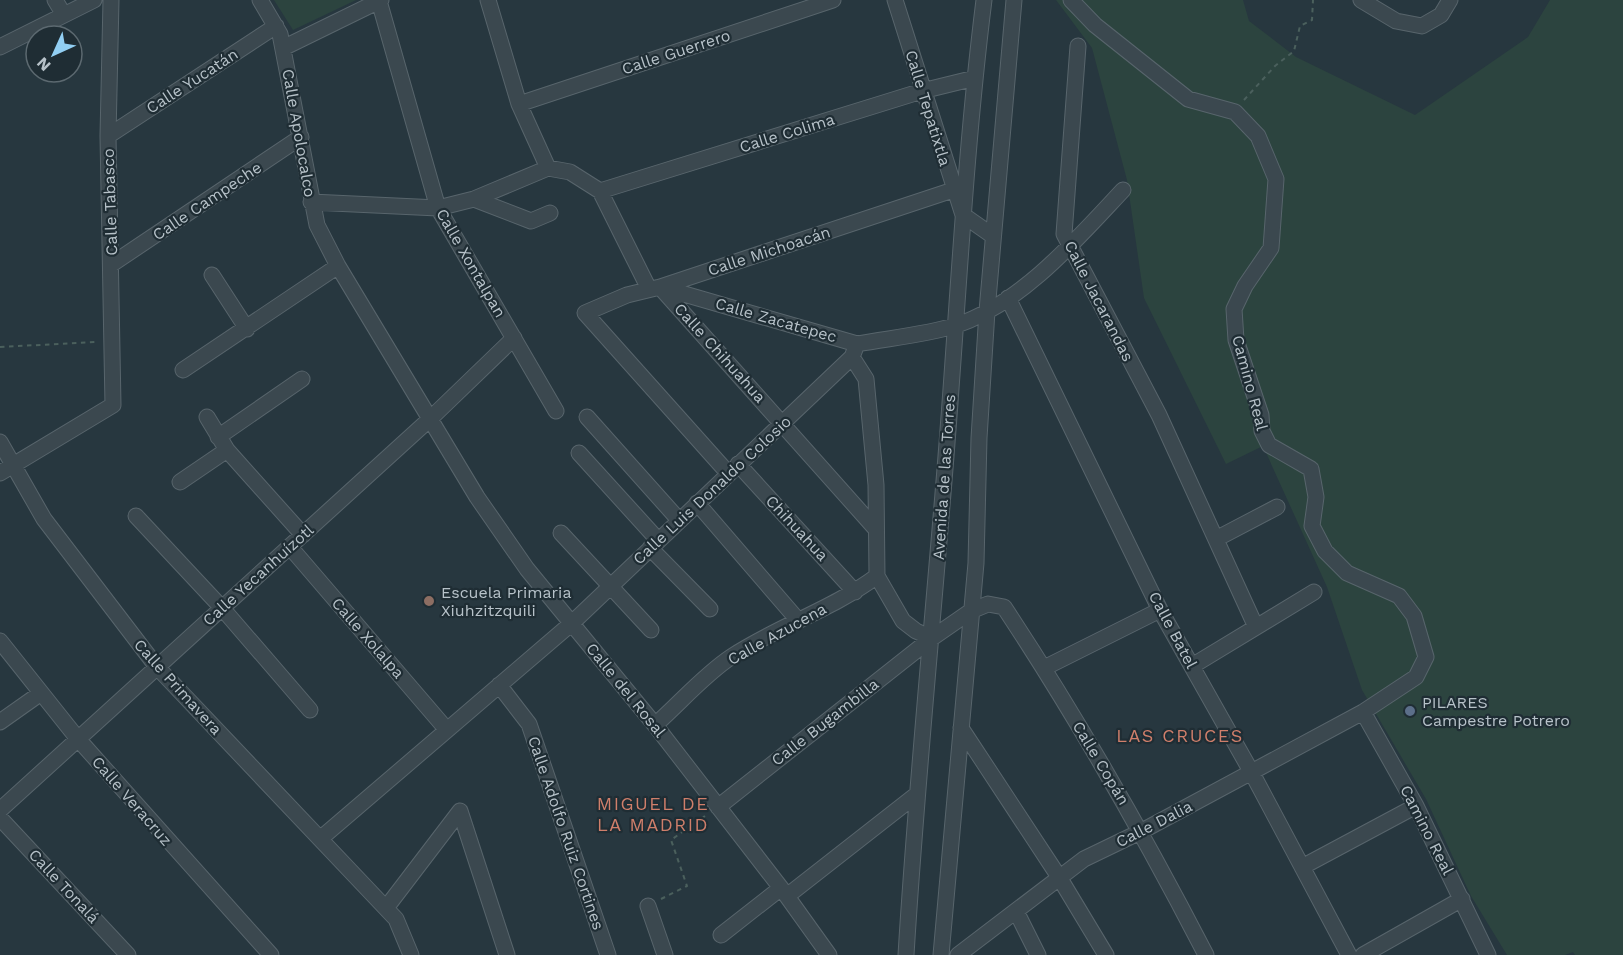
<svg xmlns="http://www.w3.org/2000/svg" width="1623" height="955" font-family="'Work Sans',sans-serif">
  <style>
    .green { fill: #2c443f }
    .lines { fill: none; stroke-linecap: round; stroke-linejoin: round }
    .minor-casing { stroke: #58656c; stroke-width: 17 }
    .path { stroke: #4b605d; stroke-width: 2; stroke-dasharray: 4.5 4.5; stroke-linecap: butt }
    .minor { stroke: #3b484f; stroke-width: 15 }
    .education-dot { fill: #8d6e63; stroke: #1f2d34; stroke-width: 2 }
    .service-dot { fill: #5c6f8a; stroke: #1f2d34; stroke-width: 2 }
    .labels { text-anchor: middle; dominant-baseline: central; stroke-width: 4.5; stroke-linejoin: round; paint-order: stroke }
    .street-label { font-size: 16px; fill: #b7c2c9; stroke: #1f2d34 }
    .poi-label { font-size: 16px; fill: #b7c2c9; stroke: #1f2d34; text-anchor: start }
    .neighbourhood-label { font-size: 18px; letter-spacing: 1.5px; fill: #d07f6b; stroke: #1f2d34 }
  </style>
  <rect width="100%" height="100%" fill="#27373f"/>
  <path class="green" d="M274,0H356L293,30Z
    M1056,0H1243L1249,21L1296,57L1415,115L1528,37L1550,0H1623V955H1575L1573,952L1565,955H1507L1471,896L1426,799L1362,690L1327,587L1263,446L1226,464L1144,298L1127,180L1092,48Z"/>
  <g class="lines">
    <g class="minor-casing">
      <path id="minor" d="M55,0L64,15
        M260,0L280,34L317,225L338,266L477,497L527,569L655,725L781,888L829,955
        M488,0L519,104L548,168L570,172L600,191L649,289
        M895,0L963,215L993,236
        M1361,0L1396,21L1422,26L1441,15L1450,0
        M379,1L438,208L556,411
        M1078,46L1064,234L1159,415L1255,625
        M0,47L94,0
        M283,48L381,0
        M519,104L833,0
        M108,136L276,26
        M600,191L922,91L975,78
        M474,199L531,221L550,213
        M311,202L438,208L474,199L548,168
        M112,264L301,137
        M212,275L247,329
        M660,287L874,527
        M660,287L857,344
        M1008,298L1160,610L1252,773L1349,955
        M852,357L866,379L876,485L877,576L903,621L916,631L932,638
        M183,370L338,266
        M207,417L227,450L303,535
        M587,417L679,520
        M218,437L302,379
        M0,442L44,519L157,667L396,919L411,955
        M579,453L658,540
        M738,464L855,592
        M0,473L113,405L108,136L111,0
        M728,473L585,313L627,295L660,287L953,190
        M180,482L227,450
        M697,503L797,619
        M136,516L222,608L310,710
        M561,533L651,630
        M1216,539L1277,507
        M290,547L447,730
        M650,548L710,609
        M0,641L78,739L271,955
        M1192,666L1314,592
        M1044,668L1160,610
        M499,685L529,724L608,955
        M1363,712L1416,806L1488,955
        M0,722L41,693
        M655,725C680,703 704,675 731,657C778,626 833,609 877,576
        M961,728L1059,877L1106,955
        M718,807L932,638L971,611L988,604L1004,607C1078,719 1144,835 1206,955
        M0,810L431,418L514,338
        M460,811L507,955
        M0,818L128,955
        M320,839L572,623L852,357L857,344C889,338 926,335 957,325C1022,303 1078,238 1123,190
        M1302,867L1416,806
        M787,896L916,795
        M648,906L665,955
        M386,908L460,811
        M1016,911L1038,955
        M721,935L781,888
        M906,955C916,788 933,622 946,456C958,304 965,151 984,0
        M941,955L976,563L979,438L987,311L1014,0
        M958,955L1084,859L1142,831L1363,712L1416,677L1426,657L1414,616L1399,596L1347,573L1325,551L1312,526L1316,497L1311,469L1269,445L1262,431L1261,415L1236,340L1234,309L1245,286L1271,248L1276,179L1258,136L1235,112L1188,99L1095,25L1071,0
        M1363,955L1462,899"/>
    </g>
    <path class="path" d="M1244,100L1275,66L1294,51L1300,26L1312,20L1313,0
      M0,347L96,342
      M661,899L687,886L671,840L705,816"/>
    <use href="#minor" class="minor"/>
  </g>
  <circle class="education-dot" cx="429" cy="601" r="6"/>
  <circle class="service-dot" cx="1410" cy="711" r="6"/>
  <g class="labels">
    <g class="street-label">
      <text transform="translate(676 52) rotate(-18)">Calle Guerrero</text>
      <text transform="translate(192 81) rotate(-33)">Calle Yucatán</text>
      <text transform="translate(928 108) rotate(73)">Calle Tepatixtla</text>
      <text transform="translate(299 133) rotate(80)">Calle Apolocalco</text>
      <text transform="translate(787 133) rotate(-17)">Calle Colima</text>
      <text transform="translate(207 201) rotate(-34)">Calle Campeche</text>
      <text transform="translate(110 202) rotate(-92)">Calle Tabasco</text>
      <text transform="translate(769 251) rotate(-18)">Calle Michoacán</text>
      <text transform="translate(471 263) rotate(60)">Calle Xontalpan</text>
      <text transform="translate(1099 301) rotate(63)">Calle Jacarandas</text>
      <text transform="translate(776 320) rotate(16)">Calle Zacatepec</text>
      <text transform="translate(720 353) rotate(48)">Calle Chihuahua</text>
      <text transform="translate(1250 383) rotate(75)">Camino Real</text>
      <text transform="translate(944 477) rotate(-86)">Avenida de las Torres</text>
      <text transform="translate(712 490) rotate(-43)">Calle Luis Donaldo Colosio</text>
      <text transform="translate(797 528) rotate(47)">Chihuahua</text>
      <text transform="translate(258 575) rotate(-42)">Calle Yecanhuízotl</text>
      <text transform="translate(1173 630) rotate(62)">Calle Batel</text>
      <text transform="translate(777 634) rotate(-29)">Calle Azucena</text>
      <text transform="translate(368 638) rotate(49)">Calle Xolalpa</text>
      <text transform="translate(178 687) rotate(48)">Calle Primavera</text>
      <text transform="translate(626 690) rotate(51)">Calle del Rosal</text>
      <text transform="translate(825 722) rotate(-38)">Calle Bugambilla</text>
      <text transform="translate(1101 763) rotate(59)">Calle Copán</text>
      <text transform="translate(132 801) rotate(49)">Calle Veracruz</text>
      <text transform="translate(1154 824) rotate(-27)">Calle Dalia</text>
      <text transform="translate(1427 830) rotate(63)">Camino Real</text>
      <text transform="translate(566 833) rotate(71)">Calle Adolfo Ruiz Cortines</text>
      <text transform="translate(64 886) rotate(47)">Calle Tonalá</text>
    </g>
    <g class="poi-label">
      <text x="441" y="592">Escuela Primaria<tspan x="441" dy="18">Xiuhzitzquili</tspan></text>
      <text x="1422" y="702">PILARES<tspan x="1422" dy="18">Campestre Potrero</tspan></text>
    </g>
    <g class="neighbourhood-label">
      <text x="1180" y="735">LAS CRUCES</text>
      <text x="653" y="803">MIGUEL DE<tspan x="653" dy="21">LA MADRID</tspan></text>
    </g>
  </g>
  <g transform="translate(54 54) rotate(225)"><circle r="28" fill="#1f2d34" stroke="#5c6970" stroke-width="1.5"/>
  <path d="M0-4.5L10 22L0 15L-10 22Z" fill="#92cff3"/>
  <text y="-9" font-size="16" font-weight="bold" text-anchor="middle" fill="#b7c2c9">N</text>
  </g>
</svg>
